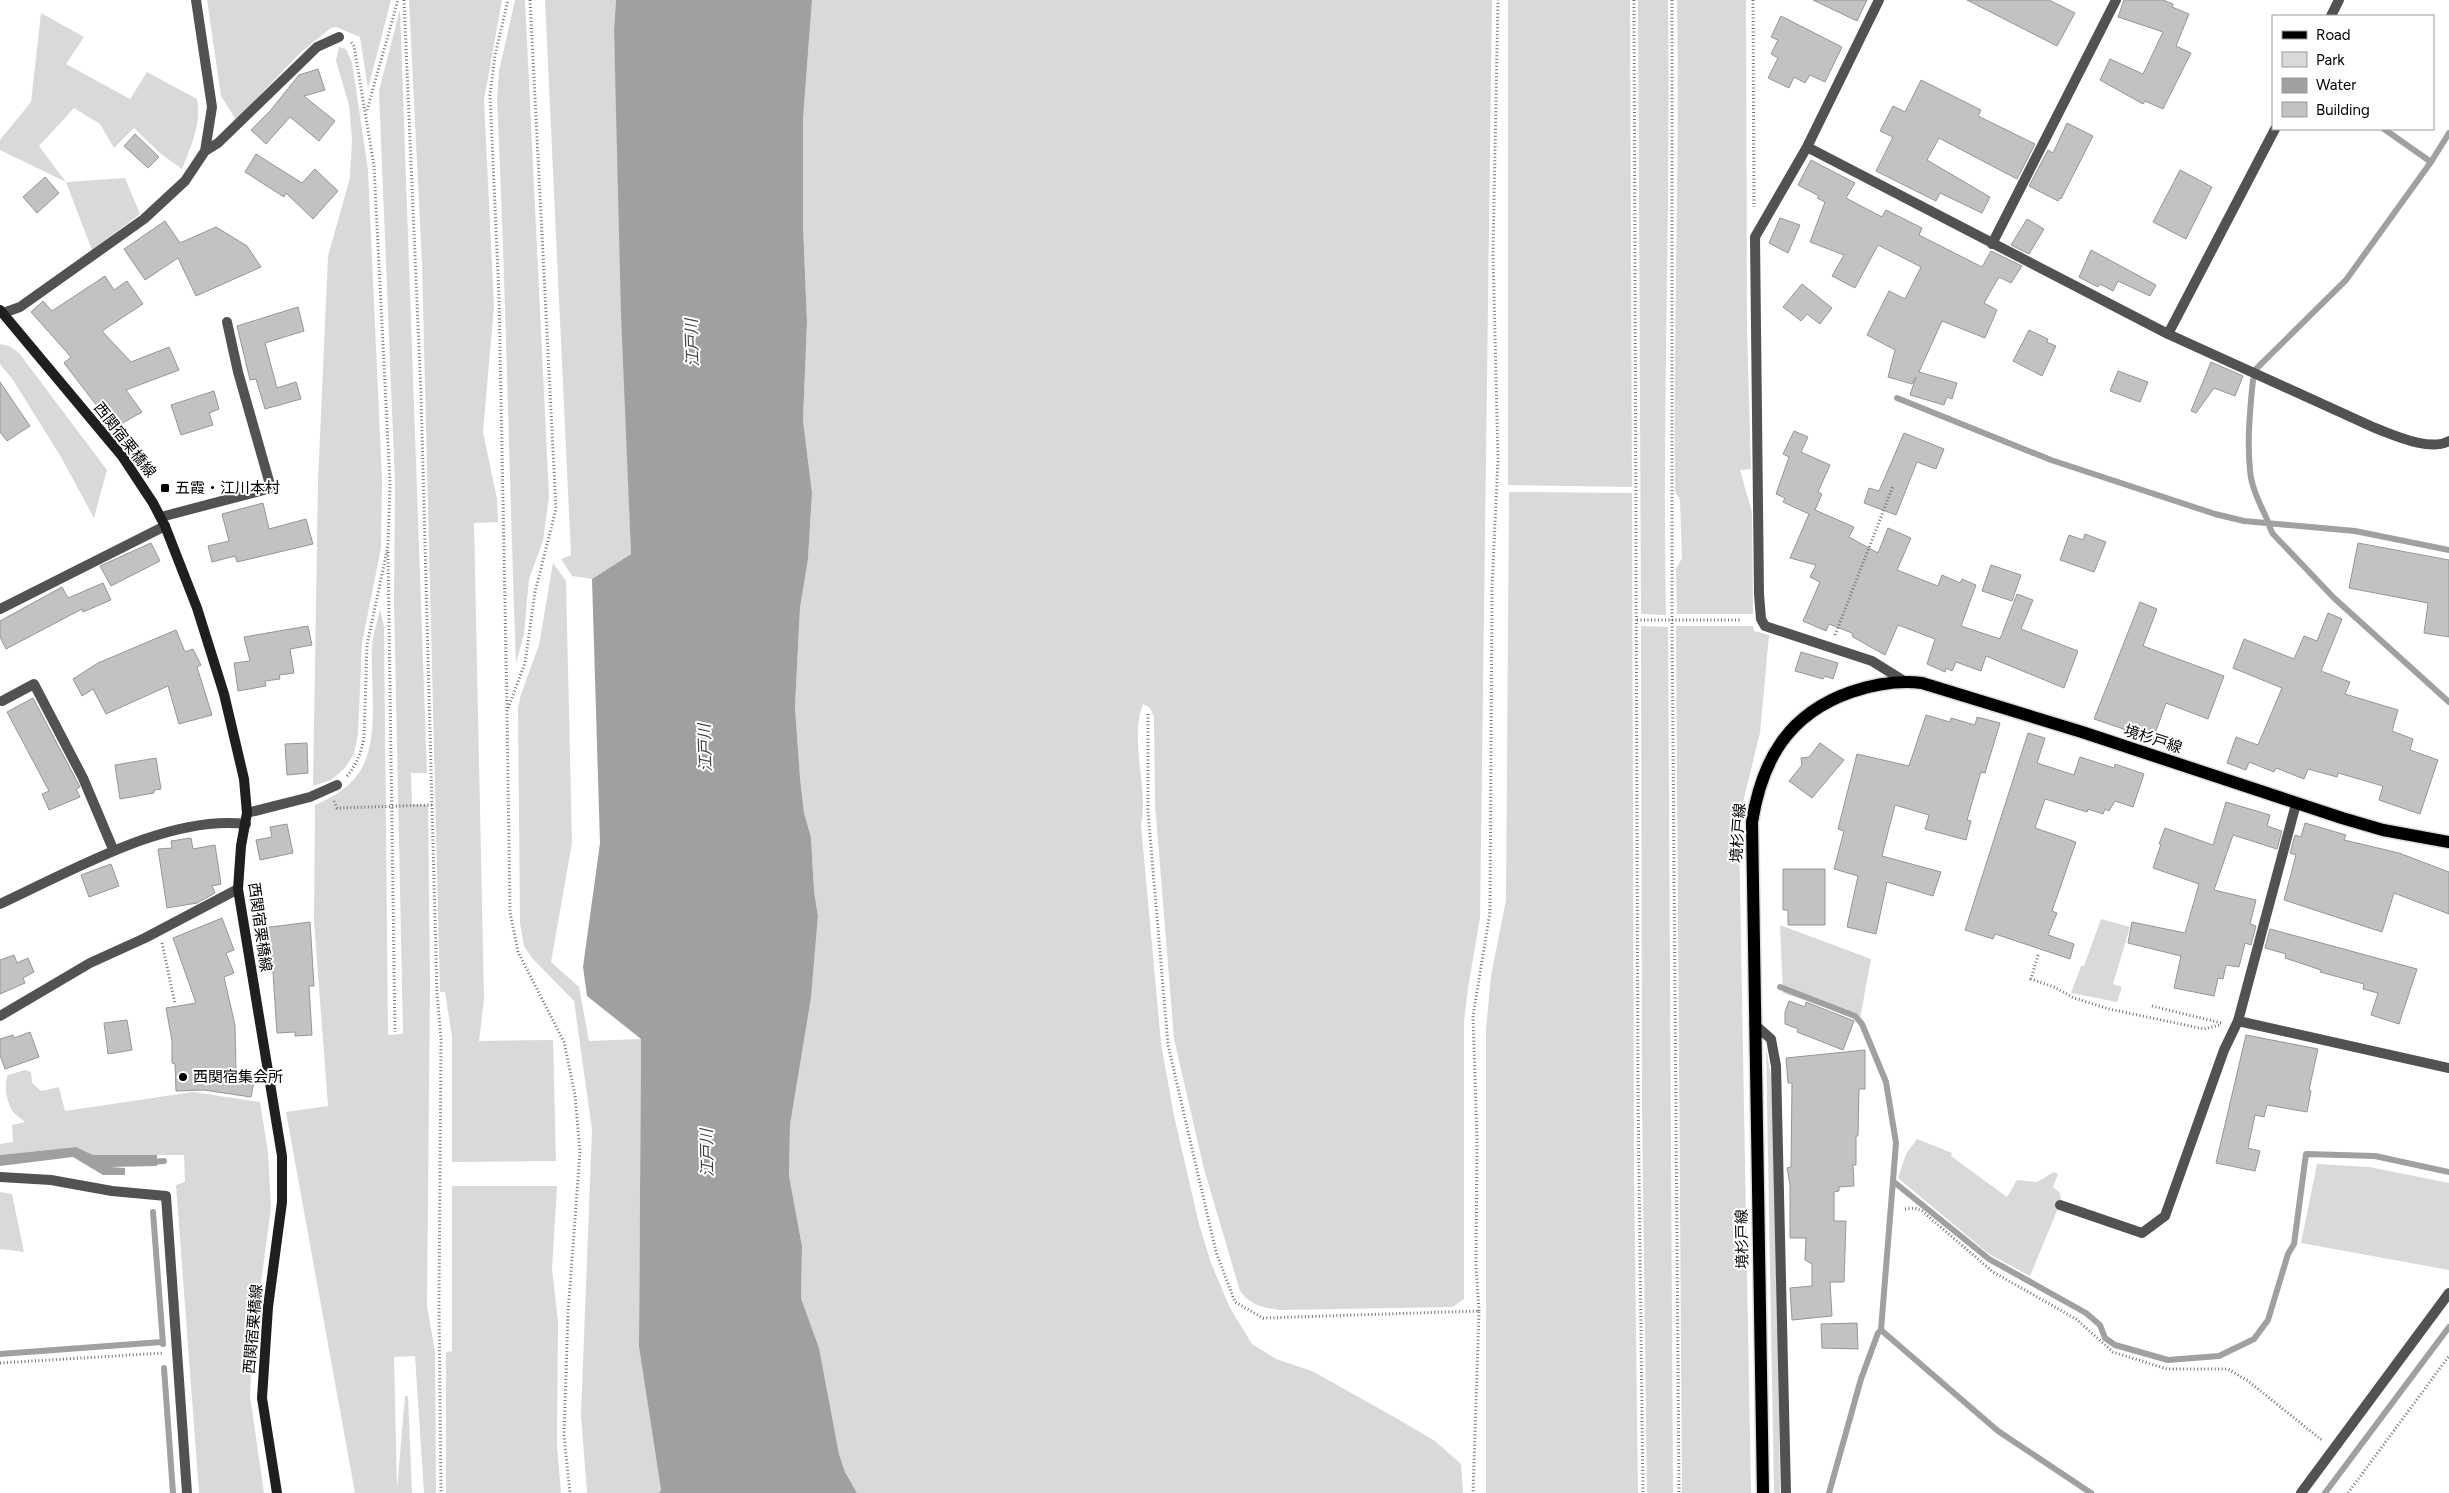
<svg xmlns="http://www.w3.org/2000/svg" width="2449" height="1493" font-family="Figtree,'Noto Sans JP',sans-serif">
  <style>
    .green { fill: #d9d9d9 }
    .water { fill: #a0a0a0 }
    .lines { fill: none; stroke-linecap: round; stroke-linejoin: round }
    .stream { stroke: #a0a0a0; stroke-width: 6 }
    .building { fill: #c2c2c2; stroke: #969696 }
    .primary-casing { stroke: #dbdbdb; stroke-width: 15 }
    .path { stroke: #747474; stroke-width: 3; stroke-dasharray: 1 2.5; stroke-linecap: butt }
    .service { stroke: #525252; stroke-width: 10 }
    .minor { stroke: #525252; stroke-width: 10 }
    .secondary { stroke: #1f1f1f; stroke-width: 10 }
    .primary { stroke: #000; stroke-width: 12 }
    .poi-dot { fill: #000; stroke: #fff; stroke-width: 2 }
    .labels { text-anchor: middle; dominant-baseline: central; stroke-width: 4; stroke-linejoin: round; paint-order: stroke }
    .street-label { font-size: 15px; fill: #000; stroke: #fff }
    .poi-label { font-size: 15px; fill: #000; stroke: #fff; text-anchor: start }
    .water-label { font-size: 16px; font-style: italic; fill: #414141; stroke: #fff }
  </style>
  <rect width="100%" height="100%" fill="#fff"/>
  <path class="green" d="M207,0H391L368,89L360,37L336,27L331,28L301,52L236,120L221,96Z
    M409,0H502L484,100L494,306L483,432L497,499L498,522L474,523L484,999L479,1041L553,1040L556,1161L452,1162V1037L445,992H440L422,263Z
    M515,0H525L549,497L543,541L529,579L524,634L516,664C509,476 506,288 497,100L499,71Z
    M545,0H616L614,30L631,554L592,579L572,576L561,559L571,555Z
    M812,0H1492L1480,918L1468,988L1464,1022V1299L1453,1307L1279,1310C1262,1307 1250,1305 1240,1291L1204,1169L1174,1039L1155,804L1154,717L1150,708L1143,704C1129,741 1149,790 1141,825L1161,1043L1174,1116L1199,1224L1211,1263L1230,1308L1252,1344L1276,1359L1312,1371L1396,1418L1435,1441L1461,1464L1463,1493H857L845,1472L839,1454L819,1348L801,1298L802,1246L789,1177L790,1125L811,998L818,916L814,891L811,837L804,813L800,778L795,707L800,608L808,559L812,493L803,420L807,322L803,225V119Z
    M1508,0H1630L1632,487L1508,485Z
    M1638,0H1668C1671,205 1662,410 1666,615L1641,614Z
    M1677,0H1746L1747,329L1751,469L1740,470L1752,512L1753,614H1677L1676,569L1682,558L1680,500L1675,491C1673,327 1680,164 1677,0Z
    M400,9L427,773H411L412,804L428,805L430,984L427,1306L435,1351L436,1493H424L415,1356L394,1357L397,1489L405,1396H408L412,1493H355L286,1112L328,1106L314,921L315,805C331,798 348,789 358,774C381,743 370,684 372,647C373,635 377,622 380,609L384,627L388,1035L403,1034L394,601L395,484L379,91Z
    M41,13L84,37L66,64L130,99L147,72L197,99C202,123 191,146 182,169L161,154L134,128L114,148L100,124L74,108L39,146L66,182L125,178L140,214L92,250L66,182L0,150V140L31,102Z
    M339,47L346,49L352,62L368,170L382,480L381,548L362,643L358,734L354,754L345,768L331,780L313,786L318,482L328,256L350,178L352,139L349,105L336,61Z
    M0,344L9,346L19,353L107,470L94,518L61,457L13,380L0,364Z
    M1509,492L1632,493L1634,1171L1638,1493H1486V1029L1491,976L1506,900Z
    M553,563L566,581L572,843L551,962L579,987L589,1041L641,1039L639,1347L661,1490L659,1493H587L581,1415L592,1130L574,1001L532,958L524,946L520,923L518,708L521,694L539,645Z
    M1641,626L1668,627L1673,1493H1647L1642,1105Z
    M1676,626H1753L1754,631L1769,635L1760,733L1742,806L1739,832L1751,1493H1682Z
    M2101,919L2130,927L2113,984L2122,987L2117,1002L2071,993L2081,966H2084Z
    M1780,925L1871,959L1860,1019L1783,993Z
    M1766,1047L1771,1077L1776,1194L1780,1493H1774Z
    M25,1070L31,1072L32,1083L41,1091L59,1087L65,1111L193,1092L260,1102L268,1152L271,1208L252,1349L250,1396L264,1493H199L176,1185L185,1182L184,1155H93L76,1147L0,1155V1144L13,1142L12,1125L25,1122C22,1119 18,1117 15,1114C7,1106 3,1085 8,1075Z
    M1917,1139L1952,1153L1951,1156L2007,1197L2017,1180L2037,1182L2054,1172L2058,1174L2053,1187L2060,1193L2061,1201L2030,1276L1989,1254L1898,1178L1906,1154Z
    M2317,1164L2369,1167L2449,1183V1270L2301,1243Z
    M452,1186H557L552,1269L558,1322L557,1445L561,1493H446V1352L452,1351Z
    M0,1192L12,1194L24,1252L0,1249Z"/>
  <path class="water" d="M616,0H812L803,119V225L807,322L803,420L812,493L808,559L800,608L795,707L800,778L804,813L811,837L814,891L818,916L811,998L790,1125L789,1176L802,1246L801,1298L819,1348L839,1454L845,1472L857,1493H659L661,1490L639,1347L641,1039L587,996L583,967L600,843L592,579L631,554L621,314L614,30Z
    M76,1147L93,1155H157V1166L110,1167L125,1168V1175H103L73,1157L0,1166V1155Z"/>
  <g class="lines">
    <path class="stream" d="M2431,162L2449,133
      M2256,369L2346,280L2431,162L2384,129
      M2253,380C2250,409 2247,441 2250,470C2251,486 2259,502 2266,517C2269,523 2269,528 2273,534L2334,598L2449,702
      M1897,398L2051,460L2215,514L2244,521L2355,531L2449,550
      M1780,987L1855,1016L1862,1024L1886,1082L1896,1143L1881,1330L1998,1431L2091,1493
      M150,1162L164,1161
      M1894,1182L1989,1259L2086,1313L2100,1325L2105,1338L2115,1345L2168,1360L2219,1356L2254,1339L2268,1320L2288,1254L2294,1244L2306,1154L2375,1156L2449,1172
      M153,1212L163,1344
      M0,1354L162,1342
      M164,1368L173,1493
      M1829,1493L1861,1379L1878,1333L1881,1330
      M2325,1493L2449,1327"/>
  </g>
  <path class="building" d="M1813,0H1867L1857,21Z
    M1967,0H2049L2075,13L2057,46Z
    M2124,0H2163L2173,4L2172,7L2189,14L2176,46L2191,53L2163,109L2145,101L2143,104L2100,80L2110,59L2143,74L2163,32L2118,17Z
    M1781,16L1842,47L1825,82L1810,75L1805,83L1794,77L1789,88L1768,78L1778,58L1771,54L1778,40L1771,37Z
    M318,69L325,90L304,96L335,121L319,141L290,117L266,144L251,130L270,111L299,75Z
    M1921,80L1981,110L1978,116L2035,144L2017,179L1939,138L1927,160L1990,197L1982,213L1940,193L1936,201L1876,171L1893,137L1880,131L1893,106L1905,112Z
    M2067,123L2093,136L2061,199L2060,198L2058,201L2029,186L2048,150L2053,153Z
    M135,134L159,157L148,168L124,146Z
    M256,154L302,183L315,169L338,191L313,219L286,193L284,197L245,172Z
    M1811,160L1855,183L1846,198L1882,217L1886,210L1922,228L1919,235L1982,267L1991,251L2022,266L2011,283L1999,277L1984,303L1997,310L1985,338L1942,321L1919,372L1957,383L1952,399L1947,397L1944,405L1910,395L1916,377L1912,384L1888,377L1895,350L1867,335L1889,291L1905,299L1921,267L1878,245L1855,288L1832,276L1844,255L1810,242L1825,202L1817,198L1819,196L1798,185Z
    M2180,170L2212,187L2186,239L2153,222Z
    M45,177L59,193L37,213L23,197Z
    M1780,218L1800,225L1788,253L1769,243Z
    M2027,219L2044,229L2029,254L2011,245Z
    M165,221L180,243L216,227L247,246L261,267L196,296L178,258L145,280L124,249Z
    M2091,250L2156,285L2150,296L2118,281L2113,291L2100,284L2098,287L2079,277Z
    M105,276L114,290L127,281L143,304L102,331L131,362L169,347L179,370L126,390L142,412L114,428L64,363L71,357L31,312L43,301L52,311Z
    M1802,284L1832,308L1820,324L1807,314L1801,321L1783,307Z
    M298,307L304,331L265,343L277,388L296,382L301,399L265,409L256,379L250,380L237,326Z
    M2029,330L2048,339L2047,342L2056,346L2042,376L2013,361Z
    M2211,362L2243,376L2235,396L2214,388L2196,413L2191,411Z
    M2118,371L2148,382L2140,402L2110,391Z
    M0,382L30,426L7,441L0,432Z
    M214,391L219,409L209,413L213,425L181,435L171,405Z
    M1794,431L1808,437L1801,452L1830,465L1818,492L1822,494L1815,510L1854,527L1849,537L1878,553L1888,528L1911,538L1897,570L1938,586L1942,575L1960,583L1962,579L1976,585L1961,626L2000,639L2017,594L2033,600L2021,629L2078,651L2064,688L1986,656L1981,671L1956,662L1952,671L1946,668L1945,672L1927,664L1935,639L1898,625L1885,655L1853,637L1852,633L1829,624L1826,631L1803,621L1820,582L1810,577L1816,565L1790,558L1809,514L1783,502L1785,498L1776,494L1789,457L1783,454Z
    M1904,433L1944,449L1936,469L1917,462L1896,515L1864,503L1869,488L1879,491Z
    M263,503L269,529L306,519L313,544L237,562L235,556L212,562L208,546L229,541L222,514Z
    M2085,534L2106,542L2094,572L2060,560L2069,535L2083,540Z
    M151,543L160,561L111,586L100,566Z
    M2358,543L2449,560V637L2424,633L2428,603L2349,588Z
    M1991,565L2021,575L2012,601L1982,591Z
    M103,583L111,600L83,612L82,609L6,649L0,637V621L62,587L68,598Z
    M2140,602L2157,609L2143,646L2224,676L2208,719L2166,703L2153,739L2094,719Z
    M2328,613L2342,619L2321,671L2350,682L2345,694L2398,710L2392,731L2413,739L2410,750L2438,760L2420,814L2379,800L2383,786L2338,773L2337,777L2308,769L2304,779L2276,768L2274,772L2249,762L2246,770L2227,763L2236,737L2258,745L2282,688L2233,668L2244,639L2294,659L2304,636L2317,641Z
    M308,626L312,645L290,649L294,673L279,675L280,679L265,681L266,686L238,691L234,663L250,661L244,637Z
    M176,630L185,652L193,649L201,665L197,667L212,715L179,724L168,686L106,714L93,689L82,696L73,679L98,663Z
    M1801,652L1838,663L1833,679L1825,676L1823,679L1795,671Z
    M33,698L80,787L76,789L80,797L49,810L42,794L49,791L7,712Z
    M1926,715L1950,722L1951,718L1975,725L1977,717L2000,723L1985,773L1981,772L1967,820L1971,821L1966,840L1925,829L1929,815L1895,805L1882,856L1941,872L1933,896L1887,882L1876,934L1847,927L1858,876L1834,869L1844,831L1838,829L1857,754L1909,766Z
    M2028,733L2045,738L2037,763L2074,775L2080,757L2114,768L2115,764L2144,774L2133,807L2115,801L2109,811L2105,809L2103,814L2088,809L2087,812L2045,799L2035,828L2076,842L2052,911L2057,913L2048,935L2074,944L2070,959L1995,934L1993,939L1965,930Z
    M307,743L308,773L287,775L285,744Z
    M1820,743L1844,760L1812,798L1789,781L1802,765L1801,758L1809,757Z
    M156,758L161,789L154,790V793L120,799L115,765Z
    M2226,802L2270,815L2267,826L2282,831L2277,849L2233,835L2214,890L2256,900L2250,924L2256,926L2251,945L2245,943L2239,967L2226,965L2223,979L2218,978L2214,996L2174,988L2181,956L2128,943L2132,922L2185,933L2199,884L2153,868L2161,844H2159L2165,828L2213,845Z
    M2305,823L2346,835L2344,840L2399,853L2449,872V914L2394,893L2382,932L2284,900L2296,855L2290,853L2295,835L2301,837Z
    M287,824L293,853L260,860L256,840L272,837L270,827Z
    M191,838L193,849L215,845L221,884L212,886L215,893L197,903L167,908L158,849L172,848L171,841Z
    M111,864L119,886L89,897L81,875Z
    M1783,869H1825V925H1788V910H1783Z
    M222,918L234,950L226,953L234,973L224,977L235,1025L236,1071L255,1076L251,1097L204,1090L176,1091L175,1064L172,1063V1041L166,1008L196,1003L173,938Z
    M310,922L314,986H309L312,1035L295,1036V1032L277,1033L271,943L266,944L263,928Z
    M2270,929L2417,969L2399,1024L2371,1015L2378,993L2363,989L2364,984L2320,972L2321,970L2285,958L2286,954L2265,948Z
    M14,955L17,963L28,958L34,972L23,978L25,983L0,994V960Z
    M1789,1001L1805,1007L1806,1002L1854,1021L1843,1050L1797,1032L1798,1029L1785,1024V1012Z
    M127,1020L132,1050L108,1054L104,1023Z
    M30,1032L39,1057L5,1069L0,1055V1039L13,1035L14,1038Z
    M2246,1035L2318,1049L2309,1090L2311,1091L2307,1112L2267,1105L2264,1117L2255,1115L2248,1148L2260,1151L2255,1171L2216,1163Z
    M1865,1050V1089H1859L1858,1136H1856V1165H1853L1854,1186L1839,1187V1191L1834,1192V1221H1846L1844,1282H1830L1832,1316L1792,1320L1790,1288L1812,1286V1264L1805,1260L1806,1238H1790V1184L1787,1168L1791,1167L1792,1083H1788L1786,1058Z
    M1857,1323L1858,1349L1822,1348L1821,1324Z"/>
  <g class="lines">
    <g class="primary-casing">
      <path id="primary" d="M1763,1493L1752,822C1762,760 1788,714 1851,692C1875,684 1897,680 1922,683L2082,732L2342,818L2383,830L2449,842"/>
    </g>
    <path class="path" d="M404,0L421,394L437,993L441,1039L439,1305L441,1493
      M530,0L556,509L535,592L525,663L507,711L510,912L518,952L564,1042L575,1095L580,1152L568,1313L564,1435L570,1493
      M1634,0L1638,1092L1643,1493
      M1672,0V620L1679,1493
      M1753,0L1754,207
      M367,110L398,0
      M388,552L395,1032
      M1637,620H1742
      M1835,635L1893,486
      M507,708L499,296L490,95L495,55L508,0
      M1148,714V812L1168,1045L1216,1252L1235,1302L1263,1318L1479,1311L1473,1493
      M347,776C357,764 361,753 364,738L367,645L388,546L390,483L374,166L354,46L351,42
      M334,801L337,808L432,805
      M162,943L175,1004
      M2038,955L2031,979L2054,987L2074,998L2109,1009L2204,1029L2220,1025
      M2152,1006L2221,1023
      M1905,1209L1915,1208L1922,1211L1993,1272L2076,1319L2113,1352L2167,1369H2228L2248,1381L2323,1441
      M1479,1311L1476,1266L1477,1140L1473,1016L1490,912L1492,587L1498,459L1493,253L1498,0
      M0,1363L164,1353
      M2348,1493L2449,1356"/>
    <path class="service" d="M1992,244L2116,0
      M161,517L271,488L238,372L227,322
      M2,701L34,684L83,778L113,849
      M247,813L310,797L337,785
      M2060,1205L2142,1233L2165,1216L2224,1050L2238,1021
      M2301,1493L2449,1293"/>
    <path class="minor" d="M1879,0L1807,147L1755,237L1759,594L1761,619L1765,626L1872,661L1904,681
      M2331,16L2339,0
      M1807,147L2168,334L2375,428C2394,435 2430,452 2449,441
      M205,151L218,143L317,47L339,37
      M3,313L20,307L144,219L185,181L205,151L212,107L196,0
      M2168,334L2275,129
      M0,609L165,526
      M2296,804L2238,1021L2449,1068
      M0,904C70,872 168,814 246,824
      M0,1016L90,963L145,938L238,889
      M1754,1024L1771,1039L1776,1066L1786,1493
      M0,1177L51,1180L112,1191L166,1196L187,1493"/>
    <path class="secondary" d="M0,310L122,456L153,503L165,526L197,608L224,694L244,779L247,813L241,846L238,889L282,1156V1202L268,1307L262,1398L277,1493"/>
    <use href="#primary" class="primary"/>
  </g>
  <g class="poi-dot">
    <rect x="160" y="483" width="10" height="10" rx="2.5"/>
    <circle cx="183" cy="1077" r="5"/>
  </g>
  <g class="labels">
    <g class="street-label">
      <text transform="translate(125 440) rotate(52)">西関宿栗橋線</text>
      <text transform="translate(2153 739) rotate(18)">境杉戸線</text>
      <text transform="translate(1738 833) rotate(-86)">境杉戸線</text>
      <text transform="translate(260 927) rotate(82)">西関宿栗橋線</text>
      <text transform="translate(1742 1239) rotate(-91)">境杉戸線</text>
      <text transform="translate(253 1329) rotate(-85)">西関宿栗橋線</text>
    </g>
    <g class="poi-label">
      <text x="175" y="488">五霞・江川本村</text>
      <text x="193" y="1077">西関宿集会所</text>
    </g>
    <g class="water-label">
      <text transform="translate(692 343) rotate(-92)">江戸川</text>
      <text transform="translate(705 748) rotate(-92)">江戸川</text>
      <text transform="translate(707 1153) rotate(-91)">江戸川</text>
    </g>
  </g>
  <rect x="2272" y="15" width="162" height="115" fill="#ffffff" stroke="#999999"/>
  <rect x="2282" y="31" width="25" height="8" fill="#000000" stroke="#999999"/>
  <text x="2316" y="40" font-size="15" fill="#000000">Road</text>
  <rect x="2282" y="52" width="25" height="15" fill="#d9d9d9" stroke="#999999"/>
  <text x="2316" y="65" font-size="15" fill="#000000">Park</text>
  <rect x="2282" y="78" width="25" height="15" fill="#a0a0a0" stroke="#999999"/>
  <text x="2316" y="90" font-size="15" fill="#000000">Water</text>
  <rect x="2282" y="102" width="25" height="15" fill="#c2c2c2" stroke="#999999"/>
  <text x="2316" y="115" font-size="15" fill="#000000">Building</text>
</svg>
